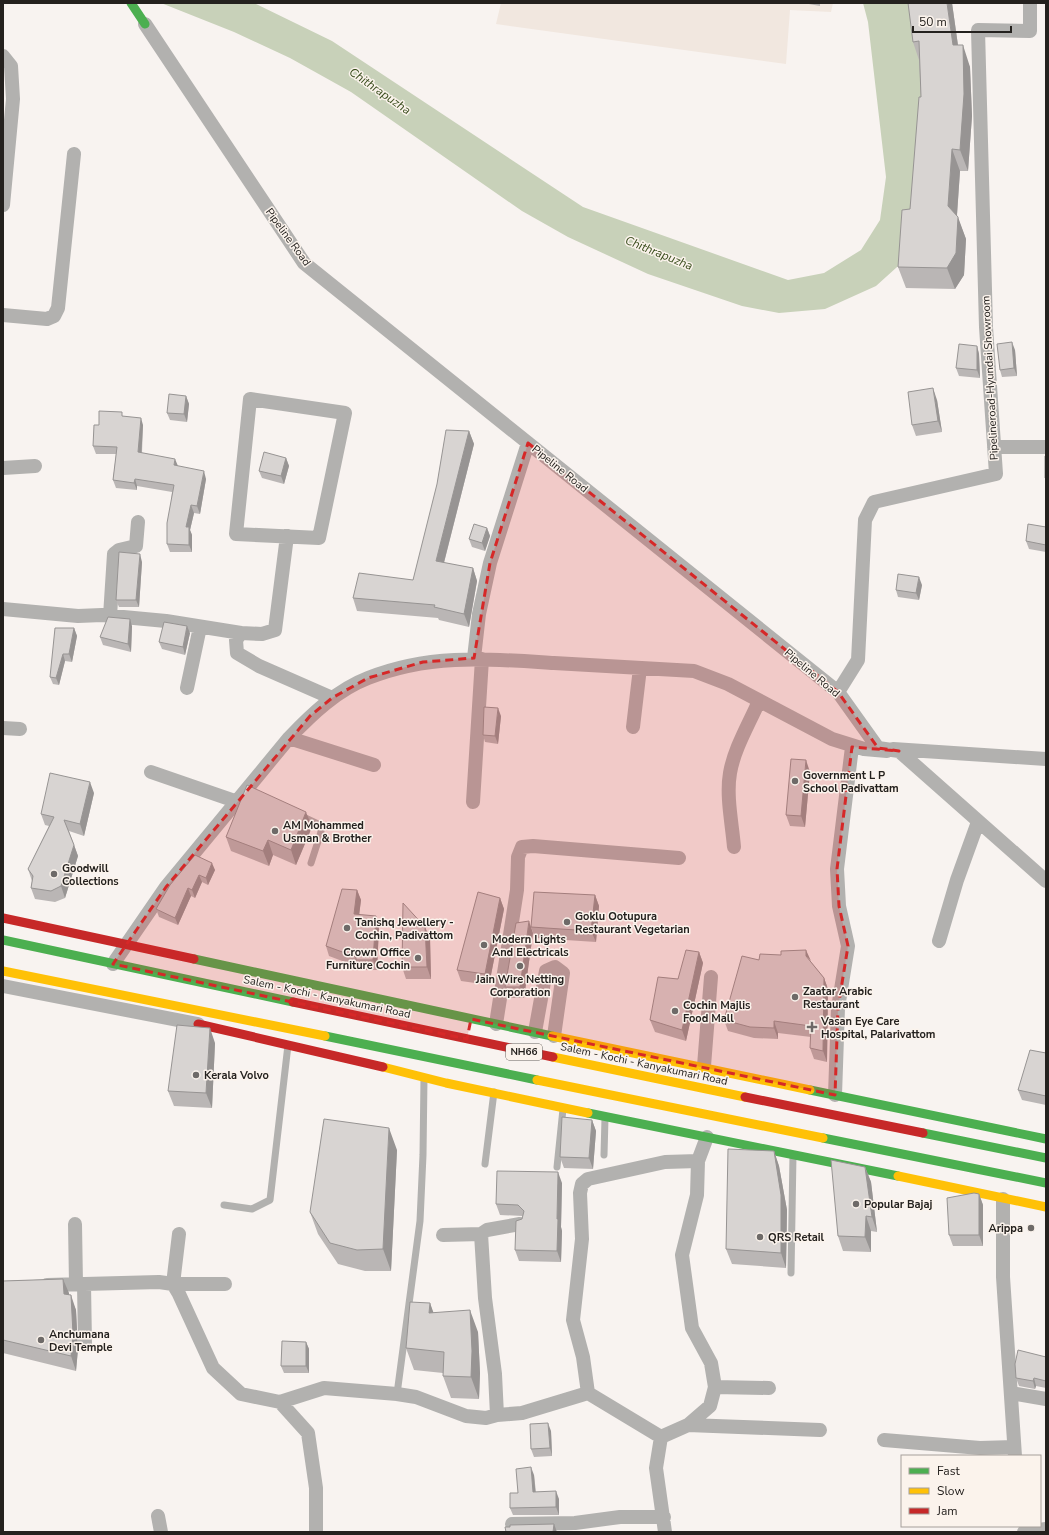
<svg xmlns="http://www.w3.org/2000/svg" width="1049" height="1535" font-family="'Nunito Sans',sans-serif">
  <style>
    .built { fill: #f1e7df }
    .water { fill: #c8d1b9 }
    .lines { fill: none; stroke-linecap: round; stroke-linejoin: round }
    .lane { stroke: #b2b1af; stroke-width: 7 }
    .street { stroke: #b2b1af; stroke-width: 14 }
    .fast { stroke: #4caf50; stroke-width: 9 }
    .slow { stroke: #ffc107; stroke-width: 9 }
    .jam { stroke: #c62828; stroke-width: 9 }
    .wall { fill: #bab6b5 }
    .shaded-wall { fill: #979493 }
    .building { fill: #d8d4d2; stroke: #979493 }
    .marked { fill: #d62828; fill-opacity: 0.2; stroke: #d62828; stroke-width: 3; stroke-dasharray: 8 5; stroke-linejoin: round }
    .poi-dot { fill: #6e6a68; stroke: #fbf3ec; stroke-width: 1.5 }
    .labels { text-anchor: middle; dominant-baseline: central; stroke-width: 3; stroke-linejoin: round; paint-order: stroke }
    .shield { fill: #fbf3ec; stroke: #64605c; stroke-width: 1 }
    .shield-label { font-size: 10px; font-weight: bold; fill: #24211e }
    .street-label { font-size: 11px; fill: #24211e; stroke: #fbf3ec }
    .poi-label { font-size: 11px; font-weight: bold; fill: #24211e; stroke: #fbf3ec; text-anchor: start }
    .water-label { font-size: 12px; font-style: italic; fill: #384c1b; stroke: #fbf3ec }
  </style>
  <rect width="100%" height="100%" fill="#f8f3f0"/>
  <path class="built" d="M501,3H833L831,12L790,10L786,64L496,24Z"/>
  <path class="water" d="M161,3H254L332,41L583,207L788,280L824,273L861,250L880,220L886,177L868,22L863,3H915L938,108L917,249L876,286L825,309L779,313L742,306L648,274L568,237L522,211L351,92L290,58L234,32Z"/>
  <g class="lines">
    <path class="lane" d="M301,816L320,825L321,832L311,863
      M604,1155L605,1118
      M485,1164L494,1092
      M557,1167L563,1109
      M224,1205L252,1209L270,1200L288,1045
      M791,1273L793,1155
      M397,1394L420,1221L423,1155L424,1078"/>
    <path class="street" d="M145,24L304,263L838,692L878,748L899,751L1046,881
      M3,56L11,66L13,99L3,205
      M3,315L47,319L54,316L58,308L74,154
      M250,399L345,413L319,538L236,534Z
      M994,447H1046
      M3,468L35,466
      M3,609L78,616L102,615L166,621L241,633L236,640L237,653L259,666L332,698
      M110,616L114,554L119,550L136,546L138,522
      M241,633L262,634L275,630L287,536
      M474,658L479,614L490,563L528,443
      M187,688L200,627
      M838,692L858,660L865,520L874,502L996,474L986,327L978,30L1030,31V3
      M633,727L640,668
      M3,728L20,729
      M289,738L374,765
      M893,749L1046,759
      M151,772L238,802
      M473,802L482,659
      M734,847C732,823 726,796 730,773C734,749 749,724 759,701
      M939,941L957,880L978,822
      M113,964L166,887L289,738C312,714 337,690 368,678C430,653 491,659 554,663C601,666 648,668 694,671L728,684L832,739L864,749L887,751
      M3,986L198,1024
      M496,1024L517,890L518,857L522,847L533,846L679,858
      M535,1032L546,971L555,967L563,973L554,1036
      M704,1066L711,977
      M835,1095L838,1008L848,946L839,906L837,869L852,747
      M1003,1199V1277L1015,1456
      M75,1224L76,1284
      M179,1234L173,1284H225
      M481,1234L487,1230L520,1224
      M443,1235L481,1234L485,1298L495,1374L497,1415
      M84,1284L85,1344
      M47,1285L159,1282L173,1284L179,1294L213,1368L241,1394L280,1402L324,1388L397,1394L416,1397L466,1416L486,1418L497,1415L522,1413L588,1393L583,1357L573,1320L582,1239L580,1193L582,1184L588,1179L665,1162L698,1161
      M715,1387L769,1388
      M588,1393L661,1437L656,1468L665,1532
      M1011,1393L1046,1399
      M280,1402L308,1433L316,1488V1532
      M688,1425L820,1430
      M661,1437L688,1425L710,1406L715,1387L711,1363L692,1328L682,1255L697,1195L698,1161L707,1137
      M884,1440L980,1448L1014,1447
      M158,1516L161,1532
      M512,1524L575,1523L620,1517H664
      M1024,1532L1046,1529"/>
    <path class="fast" d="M131,3L145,24
      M3,940L293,1002
      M194,959L552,1036
      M325,1036L537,1080
      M810,1090L1046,1139
      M588,1113L898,1176
      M923,1133L1046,1158
      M823,1138L1046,1183"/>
    <path class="slow" d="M3,971L325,1036
      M552,1036L810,1090
      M553,1057L745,1097
      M383,1067L446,1083L588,1113
      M537,1080L823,1138
      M898,1176L1046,1207"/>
    <path class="jam" d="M3,918L194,959
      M293,1002L553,1057
      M198,1024L383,1067
      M745,1097L923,1133"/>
  </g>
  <path class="wall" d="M803,3H820V6Z
    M952,3L958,45L970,67L972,116L968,171H960L957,216L966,239L964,275L955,289L906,288L898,267L910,209L921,97L919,60L913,42Z
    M977,346L979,354L980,378L959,376L956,368Z
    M1015,350L1017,376L1002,377L1000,370Z
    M186,396L189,404L187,422L170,420L167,413Z
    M937,400L942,432L916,436L912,425Z
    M123,416L143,425L142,453L178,466L206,479L200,514L194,513L190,530L192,535V552H170L167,544L172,492L137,486V490L116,488L113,480L116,454H96L93,446L99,425Z
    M469,431L474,444L444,563L473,568L477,581L469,627L439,620L438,618L357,611L353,598L413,580Z
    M286,458L289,466L284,484L262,478L259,471Z
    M1046,527V552L1029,549L1026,541Z
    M487,528L490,536L485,551L472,547L469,539Z
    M142,562L139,607H119L116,600Z
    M922,585L919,600L898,597L896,590Z
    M132,626L131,652L103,645L100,637Z
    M74,628L77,636L72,662L65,661L59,685L53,684L50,677Z
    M190,633L185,655L162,649L159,642Z
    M501,716L498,744L485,742L483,735Z
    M810,772L805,827L790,826L786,815Z
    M94,793L84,836L69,831L78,856L65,898L55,902L35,899L31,888L32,881L28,869L49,826L45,825L41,814Z
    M312,827L296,865L273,855L269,866L231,851L226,837Z
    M195,855L215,870L208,885L202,882L195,898L191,896L178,925L159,917L156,909Z
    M357,890L361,900L359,915L379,926L377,970H359L358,967L329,956L326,946Z
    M595,895L599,906L596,942L535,938L531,927Z
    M500,898L504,909L489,985L461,981L457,970Z
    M533,933L524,998H509L505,987Z
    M430,938L431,979H406L402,967Z
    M699,952L703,963L686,1041L655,1032L650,1020L678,979Z
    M759,960L811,962L824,978L828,989L827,1062L814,1059L810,1048L811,1037L778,1033V1039L754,1038L728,1031L724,1020Z
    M215,1043L212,1108L174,1106L168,1091Z
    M1046,1053V1105L1022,1100L1018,1090Z
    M592,1120L596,1131L593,1169L564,1168L560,1157Z
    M397,1150L391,1271H365L338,1264L318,1234L310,1212Z
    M774,1151L779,1166L787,1210L786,1268L732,1264L726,1249Z
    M865,1167L871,1182L877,1232L871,1231V1252L843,1251L838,1236Z
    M562,1183L561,1227L562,1231L561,1262L519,1261L515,1250L523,1216L500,1215L496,1204Z
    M979,1194L983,1205V1246H953L949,1235Z
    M63,1279L69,1295L76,1310L78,1349L76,1371L3,1353V1281Z
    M430,1303L433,1313L478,1332L480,1373L479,1399L451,1398L443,1376V1373L414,1370L406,1348Z
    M306,1342L309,1349V1373H284L281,1366Z
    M1046,1357V1388L1036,1386L1035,1389L1019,1386L1016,1378Z
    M551,1431L552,1456L534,1457L531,1449Z
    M534,1475L536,1492L559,1499V1515H513L510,1508L518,1493Z"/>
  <path class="shaded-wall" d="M947,3H952L961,67L953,45Z
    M963,45L970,67L972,116L968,171L960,150Z
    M952,149L960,171L956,228L948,206Z
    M958,217L966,239L964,275L955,289L947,268Z
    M1012,342L1015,350L1017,376L1014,368Z
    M977,346L979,354L980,378L977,370Z
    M933,388L937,400L942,432L938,421Z
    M186,396L189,404L187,422L184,414Z
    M141,418L143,425L141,460L138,452Z
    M469,431L474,444L441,574L436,561Z
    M286,458L289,466L284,484L281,476Z
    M175,459L178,466L174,465Z
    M204,471L206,479L200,514L197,506Z
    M135,479L137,486V490L134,483Z
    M191,505L194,513L190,530L192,535V552L189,545L186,527Z
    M487,528L490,536L485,551L482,543Z
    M140,554L142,562L139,607L136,600Z
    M473,568L477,581L469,627L464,614Z
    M919,577L922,585L919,600L916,593Z
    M130,619L132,626L131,652L128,644Z
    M187,626L190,633L185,655L183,647Z
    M74,628L77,636L72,662L69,654Z
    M63,654L65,661L59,685L56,678Z
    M498,708L501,716L498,744L495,736Z
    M806,760L810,772L805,827L801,816Z
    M90,782L94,793L84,836L80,824Z
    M306,812L312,827L296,865L291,850Z
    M268,840L273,855L269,866L263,851Z
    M74,845L78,856L65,898L61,886Z
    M212,863L215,870L208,885L206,878Z
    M199,875L202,882L195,898L192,890Z
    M188,888L191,896L178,925L175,918Z
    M357,890L361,900L358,924L354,914Z
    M595,895L599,906L596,942L591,931Z
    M500,898L504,909L489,985L485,974Z
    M376,916L379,926L377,970L373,960Z
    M529,921L533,933L524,998L520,987Z
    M425,927L430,938L431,979L427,967Z
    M806,950L811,961L806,956Z
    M699,952L703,963L686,1041L682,1030Z
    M824,978L828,989L827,1062L823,1051Z
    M774,1021L778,1033V1039L774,1028Z
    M210,1028L215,1043L212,1108L206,1093Z
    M592,1120L596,1131L593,1169L589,1158Z
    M389,1128L397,1150L391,1271L383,1249Z
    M774,1151L779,1166L787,1210L786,1268L781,1253Z
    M865,1167L871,1182L877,1232L872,1217Z
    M558,1172L562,1183L561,1227L562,1231L561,1262L557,1251V1219Z
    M979,1194L983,1205V1246L979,1235Z
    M866,1216L871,1231V1252L865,1237Z
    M63,1279L69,1293V1309L64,1294Z
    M71,1295L76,1310L78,1349L76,1371L71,1356Z
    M430,1303L438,1325L429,1313Z
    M470,1310L478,1332L480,1373L479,1399L471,1377Z
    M306,1342L309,1349V1373L306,1366Z
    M1034,1378L1036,1386L1035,1389L1033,1381Z
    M548,1423L551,1431L552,1456L550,1448Z
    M531,1467L534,1475L536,1500L533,1492Z
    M556,1491L559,1499V1515L556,1507Z
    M554,1524L557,1532H553Z"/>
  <path class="building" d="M908,3H947L953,45H963L964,94L960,150L952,149L948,206L958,217L956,253L947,268L898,267L902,210L910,209L919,97H921L919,41L913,42Z
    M1012,342L1014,368L1000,370L997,344Z
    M959,344L977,346V370L956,368Z
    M933,388L938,421L912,425L908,392Z
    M169,394L186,396L184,414L167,413Z
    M99,411L122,412V416L141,418L138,452L175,459L174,465L204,471L197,506L191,505L186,527H189V545L167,544V523L174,485L135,479L134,483L113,480L117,447L93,446L94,425H99Z
    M446,430L469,431L436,561L473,568L464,614L434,607L435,605L353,598L359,573L413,580L437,484Z
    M264,452L286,458L281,476L259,471Z
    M1045,456H1046V478H1045Z
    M474,524L487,528L482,543L469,539Z
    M1028,524L1046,527V545L1026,541Z
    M119,552L140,554L136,600H116Z
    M898,574L919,577L916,593L896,590Z
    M108,617L130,619L128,644L100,637Z
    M164,622L187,626L183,647L159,642Z
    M55,628H74L69,654H63L56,678L50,677Z
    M484,707L498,708L495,736L483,735Z
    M791,759L806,760L801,816L786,815Z
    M50,773L90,782L80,824L64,820L74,845L61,886L51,891L31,888L33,876L28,869L54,817L41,814Z
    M247,785L306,812L291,850L268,840L263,851L226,837Z
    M195,855L212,863L206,878L199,875L192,890L188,888L175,918L156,909L170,885Z
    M342,889L357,890L354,914L376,916L373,960H356V957L326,946Z
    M478,892L500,898L485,974L457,970Z
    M534,892L595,895L591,931L531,927Z
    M403,903L425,927L427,967H402Z
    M529,921L520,987H505L516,923Z
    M686,950L699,952L682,1030L650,1020L658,977L678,979Z
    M806,950V956L824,978L823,1051L810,1048L811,1026L774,1021V1028L750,1027L724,1020L742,956L759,960L760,954L781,955V951Z
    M177,1025L210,1028L206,1093L168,1091Z
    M1030,1050L1046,1053V1096L1018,1090Z
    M562,1117L592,1120L589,1158L560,1157Z
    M324,1119L389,1128L383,1249L357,1250L330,1243L310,1212Z
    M728,1149L774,1151L781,1195V1253L726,1249Z
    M831,1160L865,1167L872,1217L866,1216L865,1237L838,1236Z
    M497,1171L558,1172L557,1219H558L557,1251L515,1250L516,1221L522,1219L524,1211L518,1205L496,1204Z
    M974,1193L979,1194V1235H949L947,1198Z
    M63,1279L64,1294L71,1295L73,1334L71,1356L3,1340V1281Z
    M410,1302L430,1303L429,1313L470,1310L472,1351L471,1377L443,1376L444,1352L406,1348Z
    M282,1341L306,1342V1366H281Z
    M1018,1350L1046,1357V1381L1034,1378L1033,1381L1016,1378L1015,1364Z
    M548,1423L550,1448L531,1449L530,1424Z
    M531,1467L533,1492L556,1491V1507L510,1508V1493H518L516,1469Z
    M554,1524L553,1532H506L505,1527H510V1525Z"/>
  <path class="marked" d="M528,443L838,692L878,748L899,751L852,747L837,869L839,906L848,946L838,1008L835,1095L471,1019L467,1039L113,964L166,887L310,716L332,698L368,678L423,662L474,658L490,563Z"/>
  <g class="poi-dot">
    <circle cx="795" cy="781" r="4"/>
    <circle cx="275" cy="831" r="4"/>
    <circle cx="54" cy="874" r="4"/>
    <circle cx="567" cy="922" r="4"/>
    <circle cx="347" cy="928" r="4"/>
    <circle cx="484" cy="945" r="4"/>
    <circle cx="418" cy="958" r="4"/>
    <circle cx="520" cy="966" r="4"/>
    <circle cx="795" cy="997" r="4"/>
    <circle cx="675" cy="1011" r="4"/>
    <path d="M810 1021h4v4h4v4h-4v4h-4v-4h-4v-4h4z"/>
    <circle cx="196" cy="1075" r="4"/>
    <circle cx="856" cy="1204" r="4"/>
    <circle cx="1031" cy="1228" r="4"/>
    <circle cx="760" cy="1237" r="4"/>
    <circle cx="41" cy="1340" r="4"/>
  </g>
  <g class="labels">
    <rect class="shield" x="506" y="1044" width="36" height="16" rx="3"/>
    <g class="shield-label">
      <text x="524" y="1052">NH66</text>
    </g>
    <g class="street-label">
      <text transform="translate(288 237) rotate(54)">Pipeline Road</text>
      <text transform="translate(990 378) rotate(-93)">Pipelineroad-Hyundai Showroom</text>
      <text transform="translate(560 469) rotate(39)">Pipeline Road</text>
      <text transform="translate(812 673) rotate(40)">Pipeline Road</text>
      <text transform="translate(327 997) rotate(12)">Salem - Kochi - Kanyakumari Road</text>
      <text transform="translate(644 1064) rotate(12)">Salem - Kochi - Kanyakumari Road</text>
    </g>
    <g class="poi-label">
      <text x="803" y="775">Government L P<tspan x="803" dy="13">School Padivattam</tspan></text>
      <text x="283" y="825">AM Mohammed<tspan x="283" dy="13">Usman &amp; Brother</tspan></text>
      <text x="62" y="868">Goodwill<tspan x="62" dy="13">Collections</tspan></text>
      <text x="575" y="916">Goklu Ootupura<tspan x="575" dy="13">Restaurant Vegetarian</tspan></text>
      <text x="355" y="922">Tanishq Jewellery -<tspan x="355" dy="13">Cochin, Padivattom</tspan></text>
      <text x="492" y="939">Modern Lights<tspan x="492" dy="13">And Electricals</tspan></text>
      <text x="410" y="952" text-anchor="end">Crown Office<tspan x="410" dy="13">Furniture Cochin</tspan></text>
      <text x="520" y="979" text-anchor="middle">Jain Wire Netting<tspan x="520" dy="13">Corporation</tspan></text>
      <text x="803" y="991">Zaatar Arabic<tspan x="803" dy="13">Restaurant</tspan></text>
      <text x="683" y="1005">Cochin Majlis<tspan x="683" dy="13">Food Mall</tspan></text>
      <text x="821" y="1021">Vasan Eye Care<tspan x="821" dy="13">Hospital, Palarivattom</tspan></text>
      <text x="204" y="1075">Kerala Volvo</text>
      <text x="864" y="1204">Popular Bajaj</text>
      <text x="1023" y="1228" text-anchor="end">Arippa</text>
      <text x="768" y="1237">QRS Retail</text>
      <text x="49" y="1334">Anchumana<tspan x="49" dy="13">Devi Temple</tspan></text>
    </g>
    <g class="water-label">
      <text transform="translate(380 91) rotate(35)">Chithrapuzha</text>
      <text transform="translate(659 253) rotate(22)">Chithrapuzha</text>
    </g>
  </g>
  <rect width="1049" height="1535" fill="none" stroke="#24211e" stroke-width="8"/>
  <rect x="901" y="1455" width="140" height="72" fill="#fbf3ec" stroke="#a59f9a"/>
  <rect x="909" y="1468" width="20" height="6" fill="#4caf50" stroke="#a59f9a"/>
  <text x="937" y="1475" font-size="12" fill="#24211e">Fast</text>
  <rect x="909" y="1488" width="20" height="6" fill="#ffc107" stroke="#a59f9a"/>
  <text x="937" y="1495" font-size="12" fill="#24211e">Slow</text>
  <rect x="909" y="1508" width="20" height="6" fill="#c62828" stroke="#a59f9a"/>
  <text x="937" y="1515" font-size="12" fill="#24211e">Jam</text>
  <path d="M913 26v6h98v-6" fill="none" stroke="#24211e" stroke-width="2"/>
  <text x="919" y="26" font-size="12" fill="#24211e" stroke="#fbf3ec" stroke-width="3" paint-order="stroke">50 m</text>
</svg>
